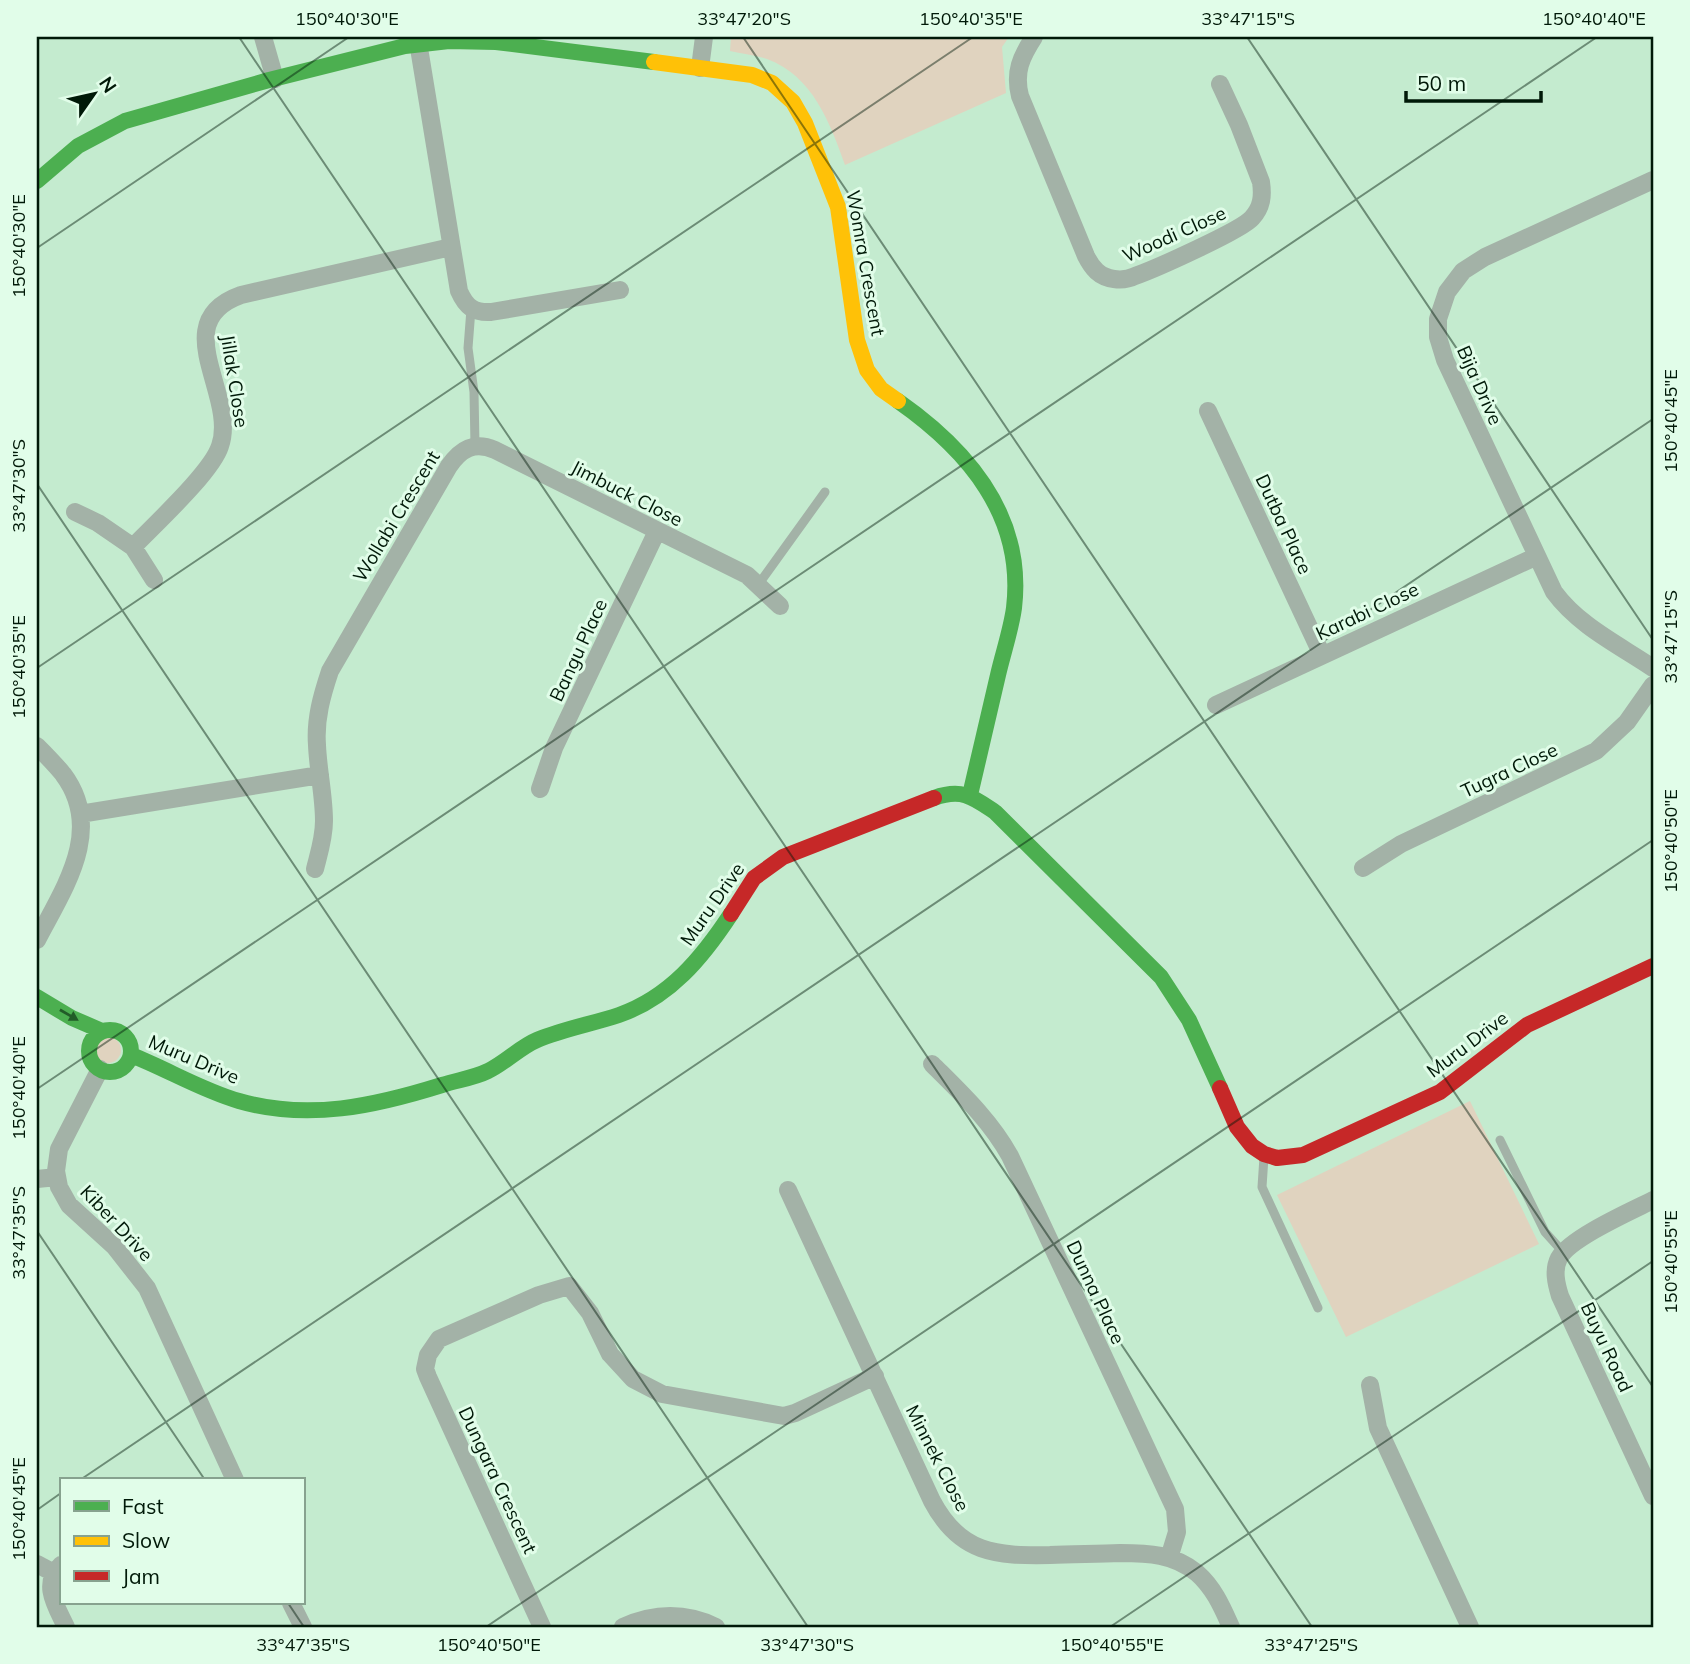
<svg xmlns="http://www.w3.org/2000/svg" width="1690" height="1664" font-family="Mulish,sans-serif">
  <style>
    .green { fill: #e0d3bf }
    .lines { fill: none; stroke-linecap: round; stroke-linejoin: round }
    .lane { stroke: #a3b2a7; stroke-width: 9 }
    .street { stroke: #a3b2a7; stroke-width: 18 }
    .fast { stroke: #4caf50; stroke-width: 16 }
    .slow { stroke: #ffc107; stroke-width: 16 }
    .jam { stroke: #c62828; stroke-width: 16 }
    .oneway { fill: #225c28 }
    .ticks { fill: none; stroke: #001908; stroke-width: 2; stroke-opacity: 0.45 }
    .labels { text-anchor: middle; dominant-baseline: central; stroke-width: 6; stroke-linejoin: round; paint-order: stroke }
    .street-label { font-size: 19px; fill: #001908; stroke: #e1fde9 }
    .neatline { fill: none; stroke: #001908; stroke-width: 2.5 }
    .ticks-label { font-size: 18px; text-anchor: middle; fill: #001908 }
  </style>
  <rect width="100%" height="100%" fill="#c4ebcf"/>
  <path class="green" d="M731,37H1009L1002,47L1006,93L845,165C830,123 813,76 767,59C755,55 742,54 730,51Z
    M95 1050a13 13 0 1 1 26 0a13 13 0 1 1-26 0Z
    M1470,1101L1539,1244L1346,1337L1277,1195Z"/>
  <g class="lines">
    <path class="lane" d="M471,309L468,348L474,392L475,446
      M758,585L825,492
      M1500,1140L1545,1232L1563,1252
      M1264,1157L1262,1187L1318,1308"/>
    <path class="street" d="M263,37L275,79
      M1034,37C1021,57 1014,72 1020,96L1086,256C1092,268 1099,277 1114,279C1121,280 1129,279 1135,276C1155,269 1242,230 1252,218C1262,207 1263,196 1261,182L1239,125L1220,84
      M418,42L459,291C466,307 474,313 491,312L620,290
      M700,68L704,37
      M1653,180L1485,257L1463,271L1447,292L1438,319V337L1445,360L1554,592C1579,626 1619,645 1653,668
      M1208,411L1322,655
      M75,512L98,523L133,547L154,580
      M133,547C154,525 212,472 220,446C238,395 165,322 241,295L451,247
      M1216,705L1535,557
      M37,746C46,755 55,764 63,774C105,830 64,888 37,940
      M540,789L554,748L657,531
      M80,814L320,775
      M1363,868L1401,844L1596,751L1627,722L1653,685
      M315,869C319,853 324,838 324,821C324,796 318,770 317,745C315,719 322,695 330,671L449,466C461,449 474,441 495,450L747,575L780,606
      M932,1064C961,1093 990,1120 1010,1156L1175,1509L1177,1532L1169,1558
      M100,1069L59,1149L56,1171L59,1187L69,1205L114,1246L147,1288L235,1480
      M37,1179L57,1177
      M788,1190L932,1501C960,1554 996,1556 1050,1555C1074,1554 1097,1554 1120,1553C1148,1553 1174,1554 1197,1573C1214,1588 1222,1607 1231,1627
      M1653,1200C1631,1211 1570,1238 1559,1258C1553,1270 1556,1283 1560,1296L1653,1496
      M1370,1385L1378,1428L1470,1627
      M37,1564L54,1573
      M61,1565C41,1584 56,1606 66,1627
      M291,1603L303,1627
      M542,1627L428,1377L425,1369L428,1355L439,1339L539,1295L569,1286L590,1313L610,1354L633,1379L662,1394L784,1416L795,1413L875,1376
      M623,1627C654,1613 685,1612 716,1627"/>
    <path class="fast" d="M37,181L78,146L125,121L269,80L405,46L449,41L496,42L654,62
      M898,401C968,450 1025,516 1014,608C1011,630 1003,653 998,675C989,715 979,755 970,795
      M934,798C962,788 973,797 995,812L1161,977L1189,1020L1220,1088
      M37,997L72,1018L102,1031
      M89 1051a21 21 0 1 1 42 0a21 21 0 1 1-42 0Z
      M131,1055C167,1069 201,1090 239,1101C308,1121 375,1106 442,1085C457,1080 474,1078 488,1071C505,1063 520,1047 537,1040C563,1029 592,1024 619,1015C670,997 702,958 731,914"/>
    <path class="slow" d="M654,62L752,75L772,83L793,102L805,123L838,207L857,340L867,370L881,389L898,401"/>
    <path class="jam" d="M731,914L754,878L783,857L934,798
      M1220,1088L1237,1127L1252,1146L1264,1154L1277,1158L1303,1155L1440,1092L1527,1025L1653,966"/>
  </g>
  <defs><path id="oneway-solid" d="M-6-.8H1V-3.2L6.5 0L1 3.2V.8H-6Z" transform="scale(1.75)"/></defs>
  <use class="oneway" href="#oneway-solid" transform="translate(69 1015) rotate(30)"/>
  <path class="ticks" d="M239,37L1312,1627M743,37L1653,1387M1247,37L1653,640M37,248L349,37M37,484L808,1627M37,668L973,37M37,1089L1597,37M37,1231L205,1480M80,1480L1653,419M37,1510L61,1493M288,1603L304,1627M486,1627L1653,840M1110,1627L1653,1261"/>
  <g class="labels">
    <g class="street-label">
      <text transform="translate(1174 234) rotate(-24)">Woodi Close</text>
      <text transform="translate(866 263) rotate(80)">Womra Crescent</text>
      <text transform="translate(235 381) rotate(81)">Jillak Close</text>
      <text transform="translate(1480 385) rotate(66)">Bija Drive</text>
      <text transform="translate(627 493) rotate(27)">Jimbuck Close</text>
      <text transform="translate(396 516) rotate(-59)">Wollabi Crescent</text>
      <text transform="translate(1284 524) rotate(65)">Dutba Place</text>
      <text transform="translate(1367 611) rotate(-25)">Karabi Close</text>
      <text transform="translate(578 650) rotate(-65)">Bangu Place</text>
      <text transform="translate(1509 770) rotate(-25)">Tugra Close</text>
      <text transform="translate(712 904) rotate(-55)">Muru Drive</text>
      <text transform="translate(1467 1044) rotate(-37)">Muru Drive</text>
      <text transform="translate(194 1059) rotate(23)">Muru Drive</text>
      <text transform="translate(117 1223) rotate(47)">Kiber Drive</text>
      <text transform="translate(1096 1292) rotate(65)">Dunna Place</text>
      <text transform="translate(1607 1347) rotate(65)">Buyu Road</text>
      <text transform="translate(938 1458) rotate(63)">Minnek Close</text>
      <text transform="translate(498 1480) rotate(65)">Dungara Crescent</text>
    </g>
  </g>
  <rect width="1690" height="1664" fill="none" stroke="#e1fde9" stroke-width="77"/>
  <rect x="60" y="1478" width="245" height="126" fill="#e1fde9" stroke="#87a28f" stroke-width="2"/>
  <rect x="74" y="1501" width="35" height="10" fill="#4caf50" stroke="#87a28f" stroke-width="2"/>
  <text x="122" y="1514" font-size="21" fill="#001908">Fast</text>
  <rect x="74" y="1536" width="35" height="10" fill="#ffc107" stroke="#87a28f" stroke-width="2"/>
  <text x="122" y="1548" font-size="21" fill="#001908">Slow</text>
  <rect x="74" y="1571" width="35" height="10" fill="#c62828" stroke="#87a28f" stroke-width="2"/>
  <text x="122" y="1584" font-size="21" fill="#001908">Jam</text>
  <g transform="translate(94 94) rotate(56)" stroke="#e1fde9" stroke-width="5" paint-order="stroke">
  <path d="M0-5L12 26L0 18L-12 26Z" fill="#001908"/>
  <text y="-10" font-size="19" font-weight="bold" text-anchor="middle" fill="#001908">N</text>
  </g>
  <path d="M1406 91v10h135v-10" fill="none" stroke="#001908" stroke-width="3.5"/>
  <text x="1417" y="91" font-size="21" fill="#001908" stroke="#e1fde9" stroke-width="5" paint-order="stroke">50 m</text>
  <rect x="38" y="38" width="1614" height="1588" class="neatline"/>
  <g class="ticks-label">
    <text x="347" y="25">150°40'30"E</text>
    <text x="744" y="25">33°47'20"S</text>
    <text x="971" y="25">150°40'35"E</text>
    <text x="1248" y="25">33°47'15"S</text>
    <text x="1594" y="25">150°40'40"E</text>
    <text transform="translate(19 246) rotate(-90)" y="6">150°40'30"E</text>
    <text transform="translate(1671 421) rotate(-90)" y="6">150°40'45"E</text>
    <text transform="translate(19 486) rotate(-90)" y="6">33°47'30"S</text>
    <text transform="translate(1671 637) rotate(-90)" y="6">33°47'15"S</text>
    <text transform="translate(19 667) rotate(-90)" y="6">150°40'35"E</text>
    <text transform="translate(1671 841) rotate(-90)" y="6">150°40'50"E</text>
    <text transform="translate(19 1088) rotate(-90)" y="6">150°40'40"E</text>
    <text transform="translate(19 1233) rotate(-90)" y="6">33°47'35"S</text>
    <text transform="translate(1671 1262) rotate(-90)" y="6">150°40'55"E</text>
    <text transform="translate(19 1509) rotate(-90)" y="6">150°40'45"E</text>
    <text x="303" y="1651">33°47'35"S</text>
    <text x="489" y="1651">150°40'50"E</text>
    <text x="807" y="1651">33°47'30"S</text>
    <text x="1112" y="1651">150°40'55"E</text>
    <text x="1311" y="1651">33°47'25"S</text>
  </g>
</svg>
